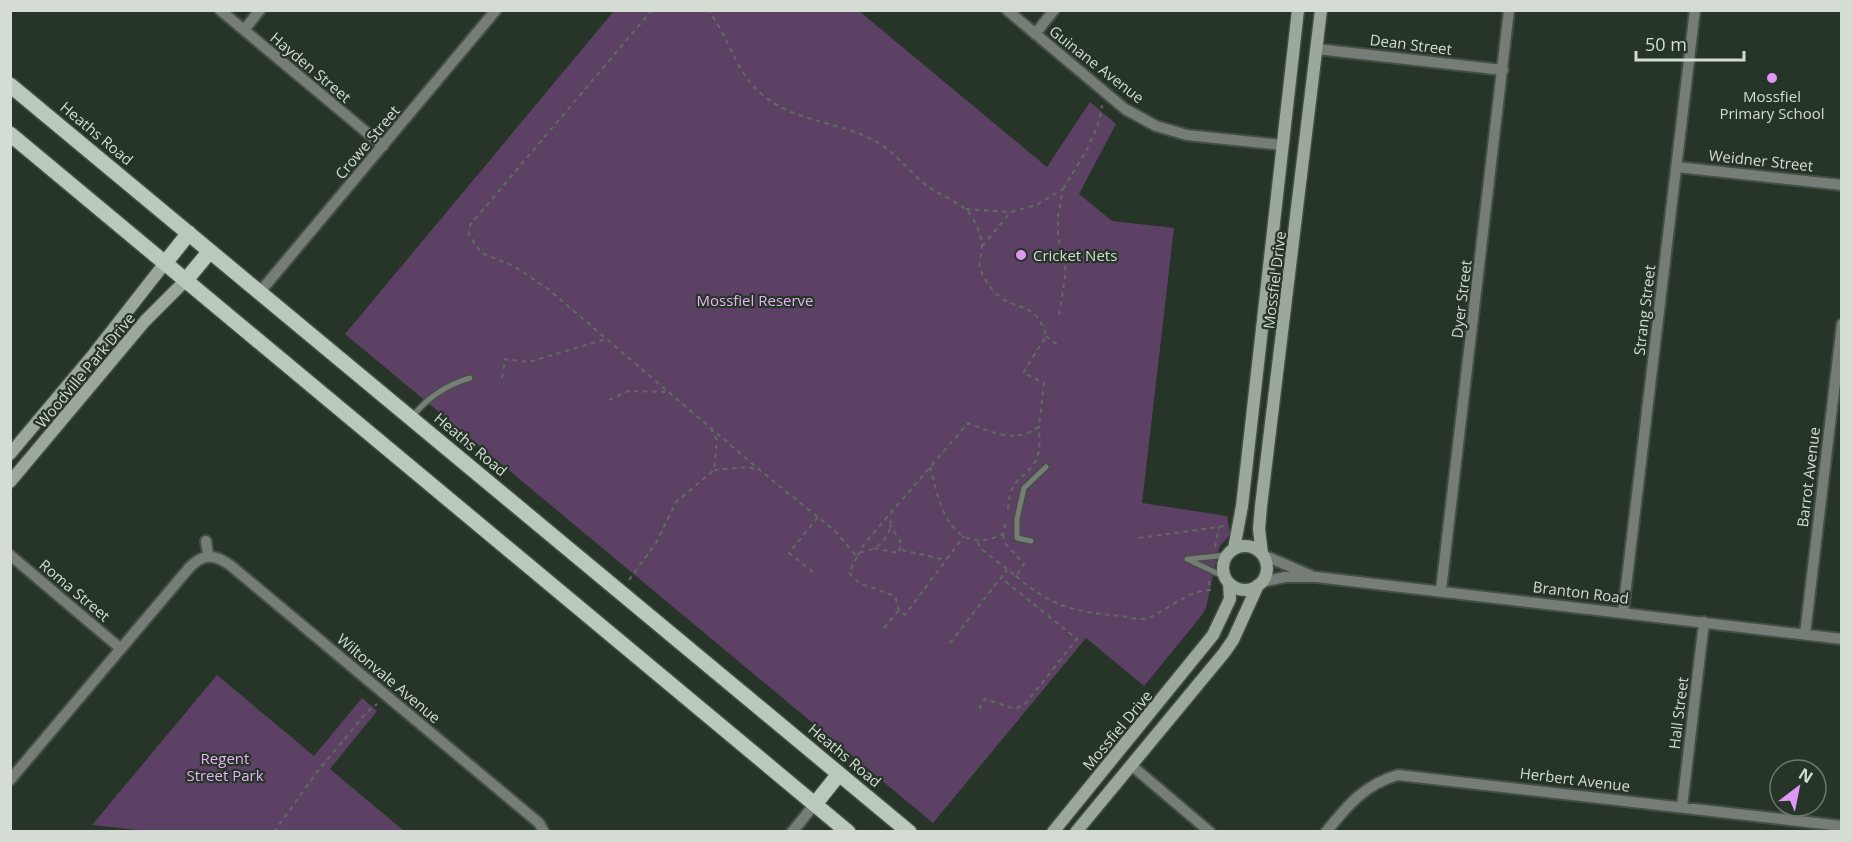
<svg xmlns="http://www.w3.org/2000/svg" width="1852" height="842" font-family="'Open Sans',sans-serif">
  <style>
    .green { fill: #5c4164 }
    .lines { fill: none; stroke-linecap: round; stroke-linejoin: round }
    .lane-casing { stroke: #434f44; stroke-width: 8 }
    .street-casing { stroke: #434f44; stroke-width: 14 }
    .secondary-casing { stroke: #434f44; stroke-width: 15 }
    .primary-casing { stroke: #434f44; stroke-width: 18 }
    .path { stroke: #5f6b60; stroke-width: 2; stroke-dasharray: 4.5 4.5; stroke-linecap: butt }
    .lane { stroke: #767c76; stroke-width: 5 }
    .street { stroke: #767c76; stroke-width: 10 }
    .secondary { stroke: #9da89d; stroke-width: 12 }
    .primary { stroke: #bbc9bc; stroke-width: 15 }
    .poi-dot { fill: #de98f3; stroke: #273428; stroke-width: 2 }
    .labels { text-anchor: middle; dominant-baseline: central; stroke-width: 4.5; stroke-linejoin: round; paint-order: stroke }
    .street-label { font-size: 15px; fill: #d4dcd4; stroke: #273428 }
    .poi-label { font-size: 15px; fill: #d4dcd4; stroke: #273428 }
    .park-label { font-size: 15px; fill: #e6b1f7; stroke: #273428 }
  </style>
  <rect width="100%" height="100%" fill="#273428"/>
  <path class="green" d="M614,11H859L1047,167L1090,102L1116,124L1079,194L1112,221L1174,228L1142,503L1227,516L1230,534L1219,548L1206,608L1202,615L1144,686L1086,638L933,823L345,334Z
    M217,675L314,756L362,698L377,711L330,769L404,831L157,832L92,825Z"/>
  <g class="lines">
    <g class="lane-casing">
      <path id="lane" d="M413,416C428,397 446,385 470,378
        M1031,541L1017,538V519L1024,488L1046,467
        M1187,559L1225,577
        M1189,559L1227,555"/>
    </g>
    <g class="street-casing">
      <path id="street" d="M220,10L383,146
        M1007,10L1125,109L1156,126L1187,135L1282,145
        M244,30L260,10
        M1035,34L1054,10
        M1317,49L1503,70
        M1677,167L1842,185
        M260,292L496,10
        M206,541L208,555
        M10,555L120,648
        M1263,555L1310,575
        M1262,582L1285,577H1316L1842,639
        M1441,590L1509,10
        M1623,612L1695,10
        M1805,634L1842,324
        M1131,765L1210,832
        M10,780L189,568C203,553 214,554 230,565L539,823L544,832
        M1682,807L1704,622
        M792,832L815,804
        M1326,832C1347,806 1365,784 1398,775L1842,826"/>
    </g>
    <g class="secondary-casing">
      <path id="secondary" d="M10,454L93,355L165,263
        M10,482L145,321L186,280
        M1223 568a22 22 0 1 1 44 0a22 22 0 1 1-44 0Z
        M1234,549L1242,506L1298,10
        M1262,554L1259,529L1261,506L1321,10
        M1053,832L1213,635L1230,599L1229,583
        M1076,832L1224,653L1233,640L1258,585"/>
    </g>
    <g class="primary-casing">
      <path id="primary" d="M10,85L909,832
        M10,134L848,832
        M165,263L189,233
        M186,280L210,251
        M815,804L839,774"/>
    </g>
    <path class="path" d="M652,10L470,225L469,235L481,253L514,266L548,289L761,471L835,531L857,557L864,544L968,423C992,432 1017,445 1039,426L1044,383L1023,373L1046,336C1036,297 1012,315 991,288C987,282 982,276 980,268C979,261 982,253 982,246C981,234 975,217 965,209C954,200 938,194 926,185C907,170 894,150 871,139C837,122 796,121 765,97C736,75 730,38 708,10
      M1063,189C1079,162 1098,137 1102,105
      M966,209L1011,212
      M982,246L1011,212L1036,205L1063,189L1058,216V236L1066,271L1059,316
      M1046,336L1059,346
      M502,378L505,359L529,362L606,339
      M609,400L628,391L668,392
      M930,467C940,506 951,558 1003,534L1006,520
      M714,470L748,467L758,470
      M1008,509C1010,476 1023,482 1036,460C1041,451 1039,437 1039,426
      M1139,538L1225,526
      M978,542L980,548L1016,576L1024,564L1005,543L1003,534
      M1215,547L1219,527
      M874,548L898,553L902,544L890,525
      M902,550L946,560
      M860,552C878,551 894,535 890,516
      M857,557L849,573L859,583L895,596L899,610L905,615L964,536
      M813,572L789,553L818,517
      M1016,576C1051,607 1075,612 1121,616C1129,617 1140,621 1148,618C1170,609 1186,591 1210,590L1209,581
      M629,580L656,543L676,502L714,470L717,440L711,429
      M884,628L899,610
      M950,643L1007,570
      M981,709L980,706L985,699L1015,709L1026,703L1077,639L1001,578
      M274,832L317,772L366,713L377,704"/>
    <use href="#lane" class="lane"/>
    <use href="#street" class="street"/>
    <use href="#secondary" class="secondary"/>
    <use href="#primary" class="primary"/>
  </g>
  <g class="poi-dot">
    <circle cx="1772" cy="78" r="6"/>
    <circle cx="1021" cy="255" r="6"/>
  </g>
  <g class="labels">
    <g class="street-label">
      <text transform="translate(1411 44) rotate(7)">Dean Street</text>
      <text transform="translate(1097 64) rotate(38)">Guinane Avenue</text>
      <text transform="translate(311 67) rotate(40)">Hayden Street</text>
      <text transform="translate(97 133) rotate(40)">Heaths Road</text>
      <text transform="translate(367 142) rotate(-50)">Crowe Street</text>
      <text transform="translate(1761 160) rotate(6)">Weidner Street</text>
      <text transform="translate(1274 280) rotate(-83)">Mossfiel Drive</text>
      <text transform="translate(1461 299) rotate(-83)">Dyer Street</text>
      <text transform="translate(1644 310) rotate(-83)">Strang Street</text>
      <text transform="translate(85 370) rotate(-50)">Woodville Park Drive</text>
      <text transform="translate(471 444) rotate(40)">Heaths Road</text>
      <text transform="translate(1808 477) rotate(-83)">Barrot Avenue</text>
      <text transform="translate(75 590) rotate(40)">Roma Street</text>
      <text transform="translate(1581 592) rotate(7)">Branton Road</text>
      <text transform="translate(389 678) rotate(40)">Wiltonvale Avenue</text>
      <text transform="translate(1678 713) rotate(-83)">Hall Street</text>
      <text transform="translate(1117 730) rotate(-50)">Mossfiel Drive</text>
      <text transform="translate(845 755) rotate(40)">Heaths Road</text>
      <text transform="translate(1575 779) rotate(7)">Herbert Avenue</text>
    </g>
    <g class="poi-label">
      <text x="1772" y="96">Mossfiel<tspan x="1772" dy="17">Primary School</tspan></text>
      <text x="1033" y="255" text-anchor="start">Cricket Nets</text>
    </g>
    <g class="park-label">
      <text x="755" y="300">Mossfiel Reserve</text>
      <text x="225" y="758">Regent<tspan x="225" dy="17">Street Park</tspan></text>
    </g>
  </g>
  <rect width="1852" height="842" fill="none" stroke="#d4dcd4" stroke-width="24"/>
  <g transform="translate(1798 788) rotate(32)"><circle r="28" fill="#273428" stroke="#6c776d" stroke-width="1.5"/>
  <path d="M0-4.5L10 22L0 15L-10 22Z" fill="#de98f3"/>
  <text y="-9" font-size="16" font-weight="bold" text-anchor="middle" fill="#d4dcd4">N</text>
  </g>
  <path d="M1636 51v9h108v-9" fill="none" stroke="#d4dcd4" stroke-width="3"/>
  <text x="1645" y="51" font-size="18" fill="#d4dcd4" stroke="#273428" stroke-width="4.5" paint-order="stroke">50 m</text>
</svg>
